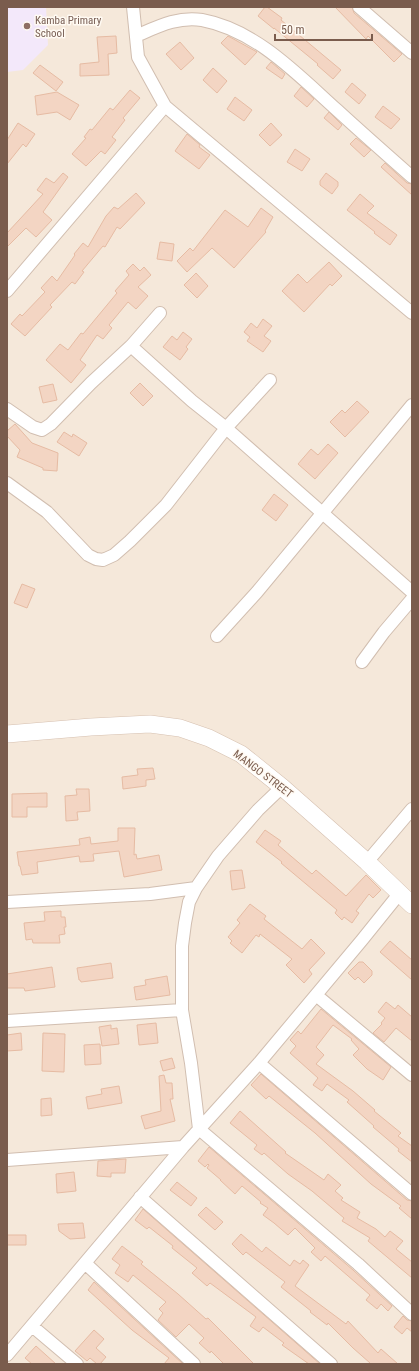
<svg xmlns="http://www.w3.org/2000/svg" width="419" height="1371" font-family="'Roboto Condensed',sans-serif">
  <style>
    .residential { fill: #f5e8da }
    .education { fill: #f3e8fa }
    .building { fill: #f3d5c3; stroke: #e6bba3 }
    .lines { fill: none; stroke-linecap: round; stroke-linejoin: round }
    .street-casing { stroke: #d1beb0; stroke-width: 14 }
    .secondary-casing { stroke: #d6c0b0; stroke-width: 18 }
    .street { stroke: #fff; stroke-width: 12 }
    .secondary { stroke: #fff; stroke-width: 17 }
    .education-dot { fill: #8d6e63; stroke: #fffaf3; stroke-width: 1.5 }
    .labels { text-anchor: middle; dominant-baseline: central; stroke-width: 3; stroke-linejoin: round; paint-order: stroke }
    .education-label { font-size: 11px; fill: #785e54; stroke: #fffaf3; text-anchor: start }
    .street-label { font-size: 11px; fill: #7a5c4d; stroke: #fffaf3 }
  </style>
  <rect width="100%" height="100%" fill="#fdf6ec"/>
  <path class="residential" d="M7,7H412V1364H7Z"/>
  <path class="education" d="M7,7H46L48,45L23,70L7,72Z"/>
  <path class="building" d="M265,7H267L282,18L281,20L341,70L333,79L317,65L318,64L274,28V29L258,16Z
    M335,7H352L354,13L402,54L394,62L368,36L366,39Z
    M116,36L117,53L108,54L109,75L80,76V64L99,62L97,37Z
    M228,36L257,52L245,65L221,43Z
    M180,42L194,58L181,70L166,54Z
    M271,62L285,74L282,79L266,68Z
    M40,65L63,82L56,91L33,73Z
    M213,68L227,81L217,93L203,80Z
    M352,83L366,95L359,104L345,92Z
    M301,87L314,99L307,107L294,96Z
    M130,90L140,98L123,118L125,120L112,137L116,140L105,154L101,151L86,166L72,154L86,138L84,137L90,129L92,130L110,108L113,110Z
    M57,92L79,105L70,120L57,112L37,115L35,96Z
    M235,97L252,110L244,121L227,109Z
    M383,106L400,119L391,129L375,117Z
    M329,112L342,125L338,130L324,118Z
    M18,123L35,134L26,147L23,144L7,164V140Z
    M271,123L282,135L270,146L259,135Z
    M187,134L200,145L199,147L210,155L199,169L175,151Z
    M356,138L371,150L364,157L350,144Z
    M295,149L310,159L302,171L287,162Z
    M385,163L407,183L412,184V195L381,167Z
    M63,173L68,177L43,212L52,220L36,237L26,228L7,247V233L43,194L37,190L46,178L54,183Z
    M326,173L338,182V186L332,194L320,185V181Z
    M136,193L145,203L120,229L117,227L105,247L103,246L82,271L84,272L75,284L72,282L50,305L52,307L25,336L11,324L20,314L22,316L45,292L41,288L52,276L57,281L75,255L74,254L83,243L88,247L106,216L114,207L118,209Z
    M360,194L374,206L367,213L397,235L390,245L374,233L375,232L347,210Z
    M261,208L273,217L265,231L266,232L234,268L212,248L187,272L177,261L190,248L193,251L225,210L248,227Z
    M160,242L174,244L172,261L157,259Z
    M329,262L342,276L332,286L330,284L304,312L282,291L298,274L307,283Z
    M133,264L140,271L144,267L151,275L138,287L148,296L136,309L128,302L109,325L112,328L103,339L97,335L80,360L86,365L71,383L46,360L60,344L68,350L81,333L83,334L117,293L115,291L129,275L126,271Z
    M196,273L208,286L197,298L184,285Z
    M263,319L272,326L264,336L271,341L263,352L247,341L250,337L244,332L251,323L257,328Z
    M183,332L192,339L186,347L188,349L180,360L163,347L172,336L177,340Z
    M140,383L153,396L143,406L130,393Z
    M53,384L57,400L43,403L39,387Z
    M357,401L369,412L345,437L330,422L342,410L345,413Z
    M15,424L32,443L58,453L57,471L43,470V468L17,457L20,450L7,436V431Z
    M64,432L72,437L73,434L87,443L79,456L57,442Z
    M328,444L338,453L315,479L298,464L311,449L318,455Z
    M274,494L288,505L276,521L262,510Z
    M22,584L35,589L27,608L14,603Z
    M153,768L155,779L146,780V786L123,789L122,777L138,775L137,769Z
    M76,789H89L90,811L77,812L78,820L66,821L65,796L77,795Z
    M47,793V807H27V817H12V794Z
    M118,828H135L134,855L136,854L137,859L159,855L162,870L124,877L119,851L93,854L94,861L80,862L79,856L37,862L38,873L22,875L20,866H19L17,852L80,845L79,839L90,837L91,844L118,841Z
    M265,830L281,841L278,845L312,874L316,870L346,896L366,875L381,890L373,898L369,894L356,911L359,913L352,923L344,917L342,920L335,913L337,910L281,863L282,862L256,842Z
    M242,870L245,888L232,890L230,871Z
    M250,904L266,916L264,919L269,923L302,949L311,939L325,953L309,970L312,974L304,983L286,965L292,959L260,934L259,937L256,935L242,953L230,943L232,941L228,937L240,923L237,920Z
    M61,911V917H65L66,927H64L65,934L59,935L60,943H33L32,939L26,940L24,923L45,921L44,912Z
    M390,941L412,960V980L380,952Z
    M359,962H363L372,971V975L364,983L358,977L355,980L348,973Z
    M111,963L113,978L81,982L80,980H79L77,968Z
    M52,967L55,987L25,991L24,988H7V974Z
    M167,976L170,995L136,1000L134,987L146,985L145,980Z
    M386,1002L395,1009L398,1005L412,1017V1041L396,1028L384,1042L373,1033L382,1024L381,1023L385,1018L378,1012Z
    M321,1009L391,1067L383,1080L367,1069L353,1055L359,1049L351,1040L352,1039L333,1025L316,1047L324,1055L316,1064L353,1091L375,1110L374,1111L401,1133L398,1136L412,1146V1162L398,1151L399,1149L373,1127L374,1126L347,1102L349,1100L327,1084L322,1091L313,1085L318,1078L290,1053L296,1046L290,1040L298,1031L301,1034Z
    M156,1023L158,1043L139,1045L137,1025Z
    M111,1025V1029L117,1028L119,1044L102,1046L99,1027Z
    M21,1033L22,1050L7,1051V1035Z
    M43,1033L65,1034L64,1072L42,1071Z
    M100,1044L101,1064L85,1065L84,1045Z
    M172,1058L175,1068L163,1071L160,1061Z
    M261,1074L407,1200L412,1201V1219L399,1208L401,1206L371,1184L315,1133L269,1096L266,1099L251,1085Z
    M164,1075L166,1083H172L173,1099H170L175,1121L145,1129L141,1116L161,1111L159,1076Z
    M119,1086L122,1103L88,1109L86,1097L102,1094L101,1089Z
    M51,1098L52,1115L41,1116V1099Z
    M240,1111L286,1152L285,1153L324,1180L328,1174L341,1185L335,1191L343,1198L341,1200L360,1212L357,1218L376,1229L385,1237L390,1231L403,1241L396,1249L412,1262V1278L368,1241L370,1238L342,1221L344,1218L312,1191L288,1174L264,1153L262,1155L254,1149L257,1145L230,1123Z
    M209,1147L353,1270L392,1306L388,1311L381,1304L377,1309L366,1300L370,1295L325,1256L321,1261L311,1252L315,1248L295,1228L288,1235L274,1223L263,1215L268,1208L260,1203L261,1202L242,1186L235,1194L220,1180H221L207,1168L209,1165L208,1164L205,1167L198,1161Z
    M126,1159L125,1173H111V1177L97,1176L98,1161Z
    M74,1172L76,1191L57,1193L56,1174Z
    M177,1182L197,1198L191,1206L170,1190Z
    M206,1207L223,1222L215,1230L198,1215Z
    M143,1209L320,1364H309L282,1345L284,1343L263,1327L259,1332L250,1326L256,1317L210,1283L207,1286L192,1273L197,1268L172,1248L173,1246L149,1227L147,1229L135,1220Z
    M83,1223L85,1238L70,1239L59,1231L58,1224Z
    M241,1234L262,1252L266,1247L290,1266L294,1260L300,1264L303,1260L309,1265L295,1286L346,1324L348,1321L378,1353L381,1349L398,1364H369L370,1363L353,1348L328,1323L327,1325L310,1312L311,1311L281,1287L285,1282L246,1252L243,1255L232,1244Z
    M7,1235H26V1245H7Z
    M122,1246L143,1262L141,1264L178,1294L206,1319L208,1318L254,1364H224L211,1351L210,1353L199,1343L204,1338L189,1324L176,1337L158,1320L163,1313L159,1309L166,1302L133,1275L128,1282L115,1273L120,1265L112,1259Z
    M94,1282L183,1364H164L169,1358L132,1330L88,1290Z
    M403,1316L407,1320L412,1321V1332L407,1328L402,1334L394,1327Z
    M94,1330L104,1339L96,1348L106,1357L100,1364H97L90,1358L87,1361L75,1351Z
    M36,1346L56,1364H32L25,1358Z"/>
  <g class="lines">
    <g class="street-casing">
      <path id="street" d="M133,7L138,57L165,106L412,313
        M359,7L412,53
        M136,36C157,27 178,16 202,20C256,30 298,75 337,110C362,133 387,155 412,177
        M7,291L165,106
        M131,346L192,401L226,428L412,592
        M7,409L33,427L42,430L51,424L91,383L131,346L160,313
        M7,483L47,512L88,555L96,559L103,560L114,555L130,541L166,505L226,428L270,380
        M217,636L257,592L412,405
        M362,662L384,632L412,599
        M282,787L258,810L218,856L196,888L189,902L185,923L182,946V1010L191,1063L199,1129L358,1264L412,1314
        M367,862L412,809
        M7,902L150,894L196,888
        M316,995L412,1075
        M7,1021L182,1010
        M259,1063L412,1194
        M7,1160L183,1147
        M140,1197L331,1364
        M86,1264L194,1364
        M32,1326L77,1364
        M7,1355L183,1147L259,1063L362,940L399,894"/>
    </g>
    <g class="secondary-casing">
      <path id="secondary" d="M7,734L91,727L150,724L180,728L209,738L241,754L282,787L367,862L412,905"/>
    </g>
    <use href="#street" class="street"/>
    <use href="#secondary" class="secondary"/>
  </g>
  <circle class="education-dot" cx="27" cy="26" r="4"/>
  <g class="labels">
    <g class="education-label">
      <text x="35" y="20">Kamba Primary<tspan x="35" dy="13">School</tspan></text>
    </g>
    <g class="street-label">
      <text transform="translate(263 774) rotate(37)">MANGO STREET</text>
    </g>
  </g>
  <rect width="419" height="1371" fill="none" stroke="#7a5c4d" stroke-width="16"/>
  <path d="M275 34v6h97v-6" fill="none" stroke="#7a5c4d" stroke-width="2"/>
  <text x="281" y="34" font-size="12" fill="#7a5c4d" stroke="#fffaf3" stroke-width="3" paint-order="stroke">50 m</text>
</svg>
